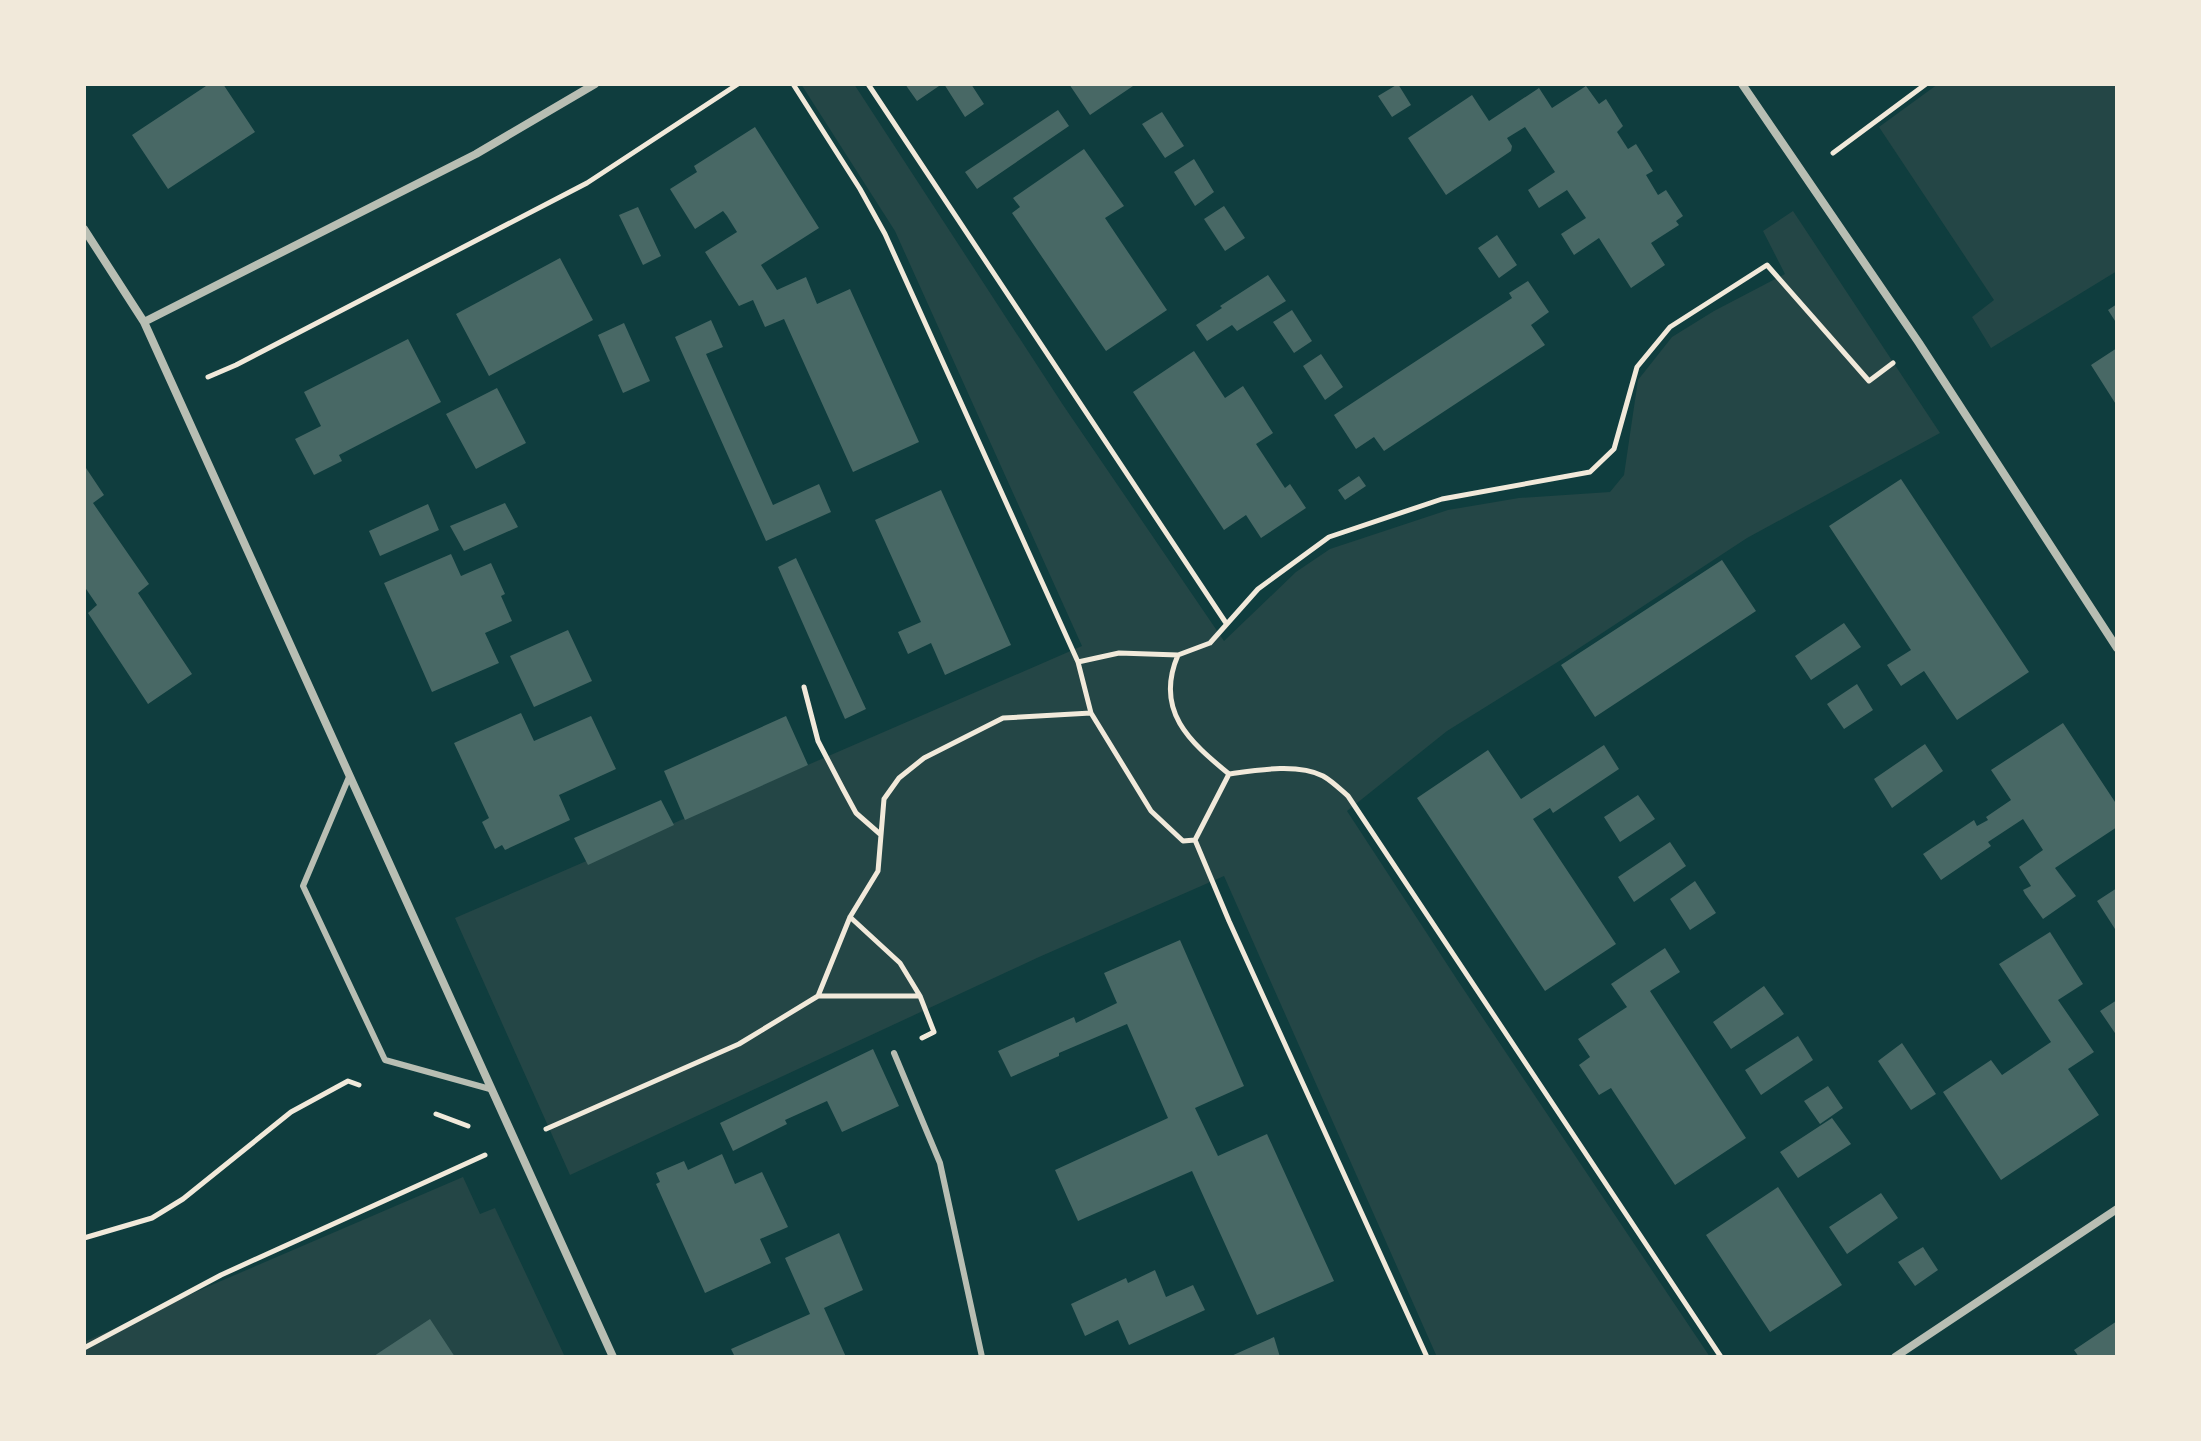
<svg xmlns="http://www.w3.org/2000/svg" width="2201" height="1441" font-family="Figtree,sans-serif">
  <style>
    .green { fill: #244646 }
    .building { fill: #486865 }
    .lines { fill: none; stroke-linecap: round; stroke-linejoin: round }
    .path { stroke: #f1e9da; stroke-width: 5 }
    .service { stroke: #b8beb3; stroke-width: 6 }
    .minor { stroke: #b8beb3; stroke-width: 8 }
  </style>
  <rect width="100%" height="100%" fill="#0f3d3e"/>
  <path class="green" d="M801,84H854L1063,405L1224,641L1296,572L1330,549L1448,510L1519,498L1610,492L1624,475L1638,380L1672,337L1714,311L1785,274L1763,231L1793,211L1940,433L1747,538L1564,658L1447,731L1347,811L1458,981L1710,1357H1437L1224,876L1039,957L570,1175L455,918L1082,646L895,231Z
    M1938,84H2117V271L1991,348L1972,317L1994,300L1879,127Z
    M463,1177L480,1214L495,1208L565,1357H84V1342L207,1287Z"/>
  <path class="building" d="M209,84H223L255,132L168,189L132,135Z
    M905,84H942L917,101Z
    M944,84H971L984,104L965,117Z
    M1069,84H1136L1090,115Z
    M1398,84L1411,105L1392,117L1378,96Z
    M1586,86L1599,104L1606,99L1623,126L1617,132L1628,149L1636,144L1653,171L1646,175L1658,195L1666,190L1683,216L1676,221L1679,225L1651,243L1665,265L1631,288L1599,238L1574,255L1561,234L1586,218L1567,190L1539,208L1528,190L1555,172L1525,127L1507,138L1512,146L1511,151L1446,195L1408,138L1472,95L1489,121L1539,88L1552,108Z
    M1058,110L1069,126L977,189L965,172Z
    M1162,112L1184,146L1165,158L1142,124Z
    M755,127L819,228L761,265L777,290L806,277L817,304L850,289L919,442L853,472L784,319L765,327L753,300L739,306L705,252L737,232L727,216L723,211L695,229L670,189L697,172L694,166Z
    M1084,149L1124,206L1105,218L1167,310L1106,351L1012,213L1020,207L1013,198Z
    M1194,159L1214,192L1195,206L1174,172Z
    M1224,206L1245,238L1225,251L1204,219Z
    M638,207L661,256L643,265L619,215Z
    M1497,235L1517,265L1499,278L1478,248Z
    M560,258L593,320L489,376L456,314Z
    M1268,275L1286,301L1237,331L1232,325L1207,341L1196,325L1222,308L1220,306Z
    M1528,281L1549,312L1531,325L1545,345L1384,451L1374,437L1356,449L1334,415L1512,298L1509,293Z
    M2117,304V324L2108,310Z
    M1292,310L1312,341L1294,353L1273,322Z
    M711,320L723,347L706,354L773,505L819,484L831,512L766,541L675,337Z
    M624,323L650,381L623,393L598,335Z
    M408,339L441,402L339,455L342,461L314,475L295,439L321,426L304,392Z
    M2117,348V406L2091,365Z
    M1194,351L1225,398L1243,386L1273,433L1256,444L1285,488L1290,484L1306,508L1261,538L1246,515L1224,530L1133,392Z
    M1321,354L1343,387L1325,400L1303,366Z
    M497,388L526,443L476,469L446,414Z
    M84,465L104,495L93,503L149,584L138,593L192,674L148,704L88,613L97,605L84,586Z
    M1359,476L1366,486L1345,500L1338,490Z
    M1901,479L2029,672L1957,720L1924,671L1901,686L1887,665L1911,650L1829,526Z
    M941,490L1011,645L945,675L931,643L908,654L898,632L921,622L875,520Z
    M505,503L518,527L464,551L450,526Z
    M428,504L439,530L380,556L369,531Z
    M451,554L461,576L491,563L505,594L501,596L512,621L485,633L499,663L432,692L384,583Z
    M796,558L866,709L845,719L778,567Z
    M1722,560L1756,611L1595,717L1561,665Z
    M1844,623L1861,647L1811,680L1795,656Z
    M568,630L592,681L534,707L510,656Z
    M1857,684L1873,710L1844,729L1827,704Z
    M521,713L534,741L591,716L616,769L559,795L570,820L505,850L502,845L495,849L482,822L489,818L454,743Z
    M786,716L808,765L685,820L664,771Z
    M2063,723L2117,805V827L2055,868L2076,896L2043,919L2025,894L2023,890L2031,886L2019,867L2043,850L2023,819L1988,842L1991,846L1941,880L1923,854L1974,820L1977,826L1988,820L1986,817L2011,800L1991,770Z
    M1925,744L1943,771L1892,808L1874,779Z
    M1604,745L1619,769L1553,813L1550,808L1533,819L1616,944L1545,991L1417,798L1488,750L1521,799Z
    M1638,795L1655,819L1620,842L1604,817Z
    M661,800L674,825L588,865L574,838Z
    M1670,842L1686,866L1634,902L1618,877Z
    M1695,881L1716,913L1690,930L1670,899Z
    M2117,888V927L2115,929L2097,901Z
    M2050,932L2083,984L2058,1000L2094,1052L2068,1069L2099,1115L2001,1180L1943,1092L1991,1060L2002,1075L2051,1042L1999,964Z
    M1180,940L1244,1086L1195,1108L1218,1156L1267,1134L1334,1281L1257,1315L1192,1171L1078,1221L1055,1170L1168,1118L1127,1024L1059,1053V1056L1011,1077L998,1051L1074,1017L1076,1023L1117,1003L1104,973Z
    M1665,948L1680,972L1650,991L1746,1138L1675,1185L1611,1088L1599,1095L1579,1065L1590,1057L1578,1039L1627,1007L1611,984Z
    M1764,986L1784,1014L1731,1049L1713,1022Z
    M2117,1000V1036L2100,1011Z
    M1798,1036L1813,1060L1761,1095L1745,1070Z
    M1902,1043L1936,1094L1911,1110L1878,1061Z
    M873,1049L899,1106L842,1132L827,1101L785,1120L787,1124L733,1151L720,1123Z
    M1828,1086L1843,1108L1820,1124L1804,1101Z
    M1832,1118L1851,1144L1798,1178L1780,1152Z
    M722,1154L735,1184L762,1172L788,1227L760,1239L771,1263L705,1293L656,1184L660,1182L656,1173L684,1161L688,1170Z
    M1778,1187L1842,1285L1770,1332L1706,1235Z
    M1881,1193L1898,1218L1847,1254L1829,1227Z
    M839,1233L863,1290L824,1308L846,1357H735L731,1349L810,1314L785,1258Z
    M1923,1247L1938,1270L1915,1286L1898,1262Z
    M1155,1270L1166,1297L1193,1285L1205,1310L1129,1345L1118,1320L1085,1336L1071,1304L1126,1278L1128,1283Z
    M430,1319L455,1357H373L377,1354Z
    M2117,1321V1357H2079L2074,1350Z
    M1274,1337L1280,1357H1229L1249,1348Z"/>
  <g class="lines">
    <path class="path" d="M793,84L860,189L885,234L1078,662
      M868,84L1226,623
      M1833,153L1926,84
      M208,377L236,365L587,183L738,84
      M1178,655C1154,711 1190,742 1229,774
      M804,687L818,741L843,789L856,813L880,834
      M1091,713L1151,811L1183,841L1195,840L1229,774C1257,770 1298,763 1323,776C1332,781 1341,790 1348,796L1721,1357
      M1195,840L1229,921L1427,1357
      M850,917L900,963L920,996L934,1032L922,1038
      M818,996H919
      M436,1114L468,1126
      M546,1129L739,1044L818,996L850,917L878,871L884,799L899,778L924,758L1003,718L1091,713L1078,662L1119,653L1178,655L1210,643L1258,589L1329,537L1442,499L1590,472L1614,449L1637,367L1670,327L1767,265L1869,381L1893,363
      M84,1238L152,1218L183,1199L291,1112L348,1081L359,1085
      M84,1348L221,1275L485,1155"/>
    <path class="service" d="M349,777L303,886L385,1060L490,1089
      M894,1053L940,1163L982,1357"/>
    <path class="minor" d="M1742,84L1919,343L2117,648
      M84,229L144,322L613,1357
      M144,322L476,154L595,84
      M1895,1357L2117,1209"/>
  </g>
  <rect width="2201" height="1441" fill="none" stroke="#f1e9da" stroke-width="172"/>
</svg>
